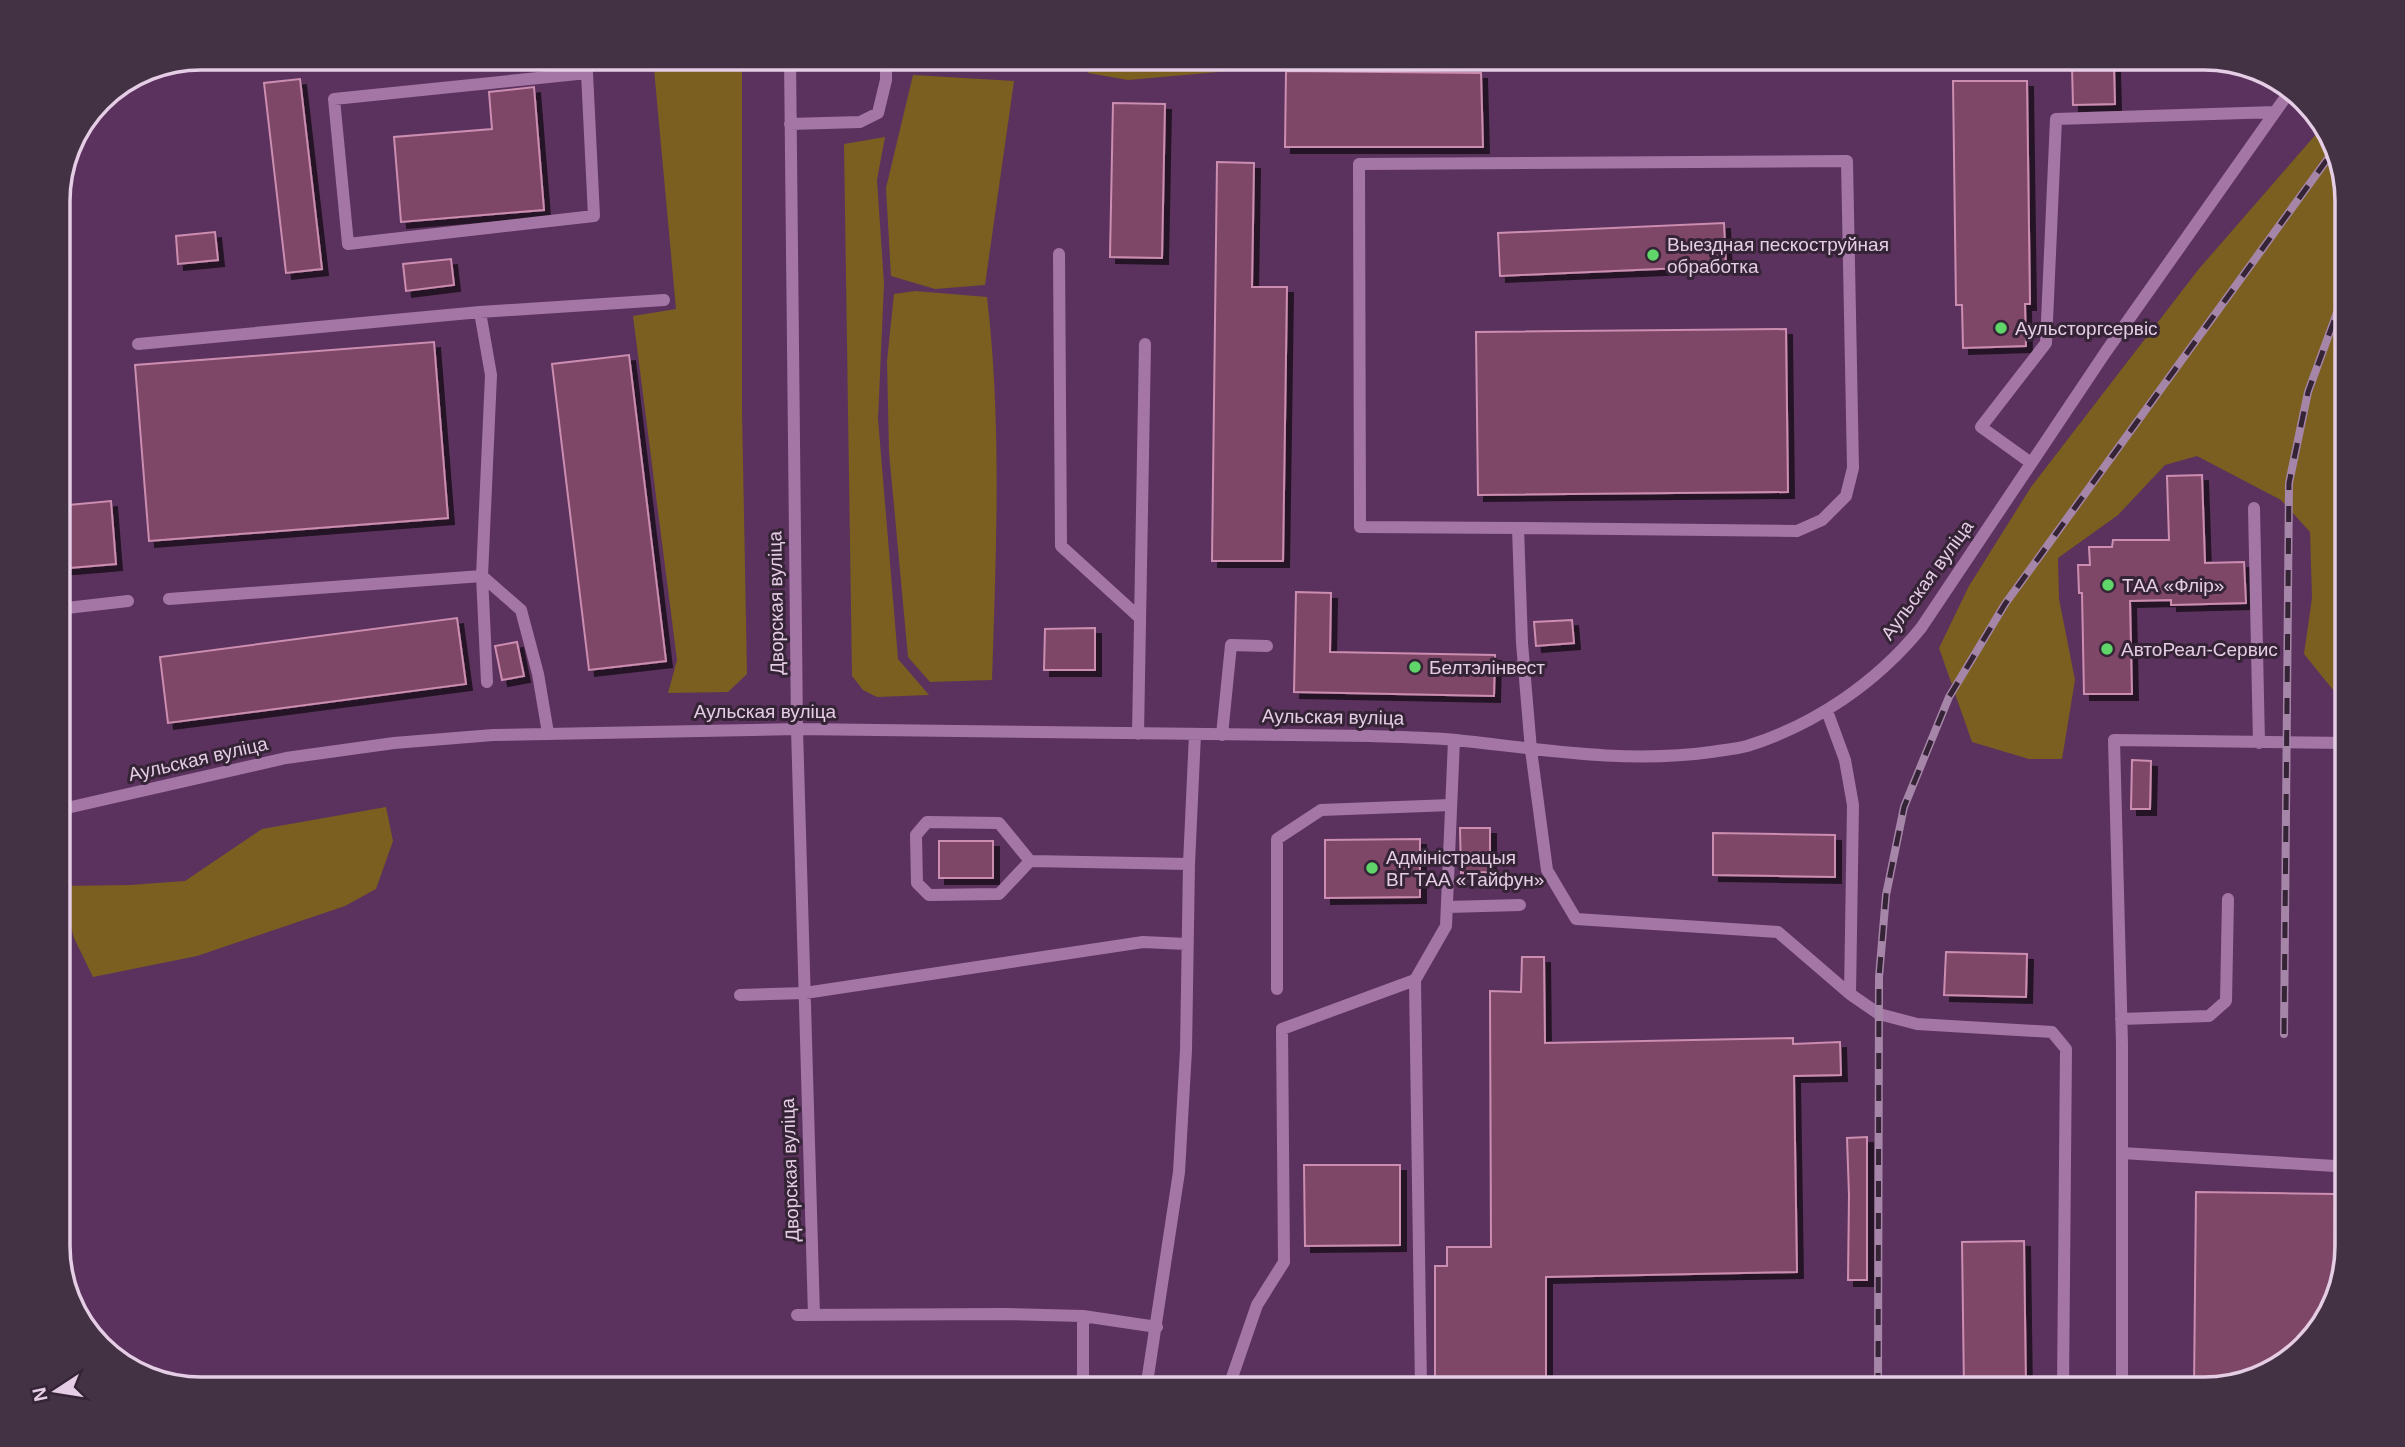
<svg xmlns="http://www.w3.org/2000/svg" width="2405" height="1447" font-family="Helvetica,sans-serif">
  <style>
    .green { fill: #7a5f20 }
    .building { fill: #7e4667; stroke: #cb8db0; stroke-width: 2; filter: url(#shadow) }
    .lines { fill: none; stroke-linecap: round; stroke-linejoin: round }
    .minor { stroke: #a476a6; stroke-width: 12 }
    .rail-casing { stroke: #a686a8; stroke-width: 8 }
    .rail { stroke: #352336; stroke-width: 5; stroke-dasharray: 16; stroke-linecap: butt }
    .poi-dot { fill: #60d56a; stroke: #352336; stroke-width: 2.5 }
    .labels { text-anchor: middle; dominant-baseline: central; stroke-width: 6; stroke-linejoin: round; paint-order: stroke }
    .poi-label { font-size: 19px; fill: #e5cde6; stroke: #352336; text-anchor: start }
    .street-label { font-size: 19px; fill: #e5cde6; stroke: #352336 }
    .rim { fill: none; stroke: #e5cde6; stroke-width: 3.5 }
  </style>
  <defs>
    <filter id="shadow"><feDropShadow dx="6" dy="6" stdDeviation="0" flood-color="#0009"/></filter>
  </defs>
  <rect width="100%" height="100%" fill="#5b325d"/>
  <path class="green" d="M653,58H742V410L747,674L728,692L668,693L677,660L633,316L676,309Z
    M1095,58H1344L1343,61L1128,80L1088,73Z
    M913,75L1014,81L985,285L935,289L891,276L886,188Z
    M2324,125L2328,129L2347,192V696L2334,691L2304,654L2312,598L2310,532L2281,500L2197,456L2165,465L2118,515L2058,558L2059,599L2075,680L2062,759H2029L1972,742L1939,648L1969,586L2031,487L2198,270Z
    M885,137L877,180L884,284L878,419L898,659L929,695L877,697L863,690L852,676L844,144Z
    M915,291L987,297C1002,423 996,553 992,680L930,682L908,657L889,452L887,361L894,294Z
    M386,807L393,841L376,889L345,906L197,956L93,977L74,938L60,886L130,885L185,881L262,829Z"/>
  <path class="building" d="M2072,67H2114L2115,104L2073,105Z
    M1286,71L1481,73L1483,147H1285Z
    M300,79L322,269L286,273L264,83Z
    M1953,81H2027L2030,304H2025L2026,346L1963,348L1962,305H1956Z
    M534,87L544,210L401,222L394,137L492,129L489,92Z
    M1113,103L1165,104L1162,258L1110,257Z
    M1217,162L1254,163L1252,287H1287L1283,561H1212Z
    M1724,223L1726,266L1500,276L1498,233Z
    M215,232L218,260L178,264L176,236Z
    M451,259L454,285L406,291L403,264Z
    M1786,329L1788,492L1478,495L1476,332Z
    M434,342L448,518L149,541L135,365Z
    M629,355L666,661L589,670L552,364Z
    M2202,475L2205,563L2244,562L2246,603L2171,605V600L2130,601L2132,694H2084L2082,593H2079L2078,565H2090L2089,547H2112L2113,540H2169L2167,476Z
    M111,501L116,564L58,569V506Z
    M1296,592L1331,593L1330,652L1495,655L1494,696L1294,692Z
    M457,618L466,684L168,723L160,657Z
    M1572,620L1574,643L1536,646L1534,622Z
    M1095,628V670H1044L1045,629Z
    M517,642L524,676L502,680L495,646Z
    M2132,760L2151,761L2150,809H2131Z
    M1460,828H1490V872L1461,873Z
    M1713,833L1835,835V877L1713,875Z
    M1420,839V897L1325,898V840Z
    M939,841H993V878H939Z
    M1946,952L2027,954L2026,997L1944,995Z
    M1522,957H1544L1545,1043L1793,1038V1044L1840,1042L1841,1075L1794,1076L1797,1272L1546,1277V1389H1435V1266H1447V1247H1491L1490,991L1521,992Z
    M1867,1137V1280H1848L1849,1195L1847,1138Z
    M1304,1165H1400V1245L1305,1246Z
    M2196,1192L2335,1194L2334,1295L2328,1318L2276,1370L2205,1389H2194Z
    M2024,1241L2026,1389H1964L1962,1242Z"/>
  <g class="lines">
    <path class="minor" d="M586,58L587,73L594,216L348,244L334,99L587,73
      M790,58L797,729L814,1315
      M790,124L860,122L878,113L886,80V58
      M1059,254L1061,546L1140,618
      M480,312L664,300
      M138,344L480,312L491,375L482,576L169,599
      M2031,463L1981,427L2046,343L2056,119L2275,112
      M2254,508L2259,743
      M1518,528L1360,527L1359,164L1847,161L1853,468L1846,496L1822,520L1797,531L1518,528L1522,643L1531,750L1547,870L1576,919L1778,932L1850,994L1879,1014L1917,1024L2052,1032L2066,1049L2063,1389
      M482,576L521,610L538,674L548,733
      M482,576L487,682
      M58,609L128,601
      M1827,711L1845,760L1853,805L1850,994
      M1138,734L1145,344
      M1222,735L1231,645L1267,646
      M58,810L286,758L394,743L493,735L797,729L1371,736C1399,737 1428,737 1456,740C1540,749 1626,764 1711,752C1723,750 1736,749 1747,746C1815,725 1877,682 1921,628L2105,353L2290,91
      M1030,861L999,823L927,822L916,835L917,883L929,895L999,894L1030,861L1189,864
      M1447,907L1520,905
      M1277,989V839L1321,810L1451,805
      M740,995L805,993L1143,942L1187,944
      M2121,1019L2209,1016L2226,1001L2228,899
      M2122,1153L2335,1166
      M797,1315L1004,1314L1083,1316L1157,1327
      M1083,1389V1316
      M1146,1389L1179,1172L1186,1050L1189,864L1195,734
      M1228,1389L1257,1305L1284,1262L1282,1029L1415,980
      M1316,1389V1384
      M1421,1389L1415,980L1446,926L1454,740
      M2122,1389V1044L2114,740L2347,743"/>
    <g class="rail-casing">
      <path id="rail" d="M2284,1034L2289,483L2308,392L2347,285
        M1878,1389L1879,977L1886,895L1904,807L1949,697L2005,604L2334,150"/>
    </g>
    <use href="#rail" class="rail"/>
  </g>
  <g class="poi-dot">
    <circle cx="1653" cy="255" r="7"/>
    <circle cx="2001" cy="328" r="7"/>
    <circle cx="2108" cy="585" r="7"/>
    <circle cx="2107" cy="649" r="7"/>
    <circle cx="1415" cy="667" r="7"/>
    <circle cx="1372" cy="868" r="7"/>
  </g>
  <g class="labels">
    <g class="poi-label">
      <text x="1667" y="244">Выездная пескоструйная<tspan x="1667" dy="22">обработка</tspan></text>
      <text x="2015" y="328">Аульсторгсервіс</text>
      <text x="2122" y="585">ТАА «Флір»</text>
      <text x="2121" y="649">АвтоРеал-Сервис</text>
      <text x="1429" y="667">Белтэлінвест</text>
      <text x="1386" y="857">Адміністрацыя<tspan x="1386" dy="22">ВГ ТАА «Тайфун»</tspan></text>
    </g>
    <g class="street-label">
      <text transform="translate(1927 580) rotate(-54)">Аульская вуліца</text>
      <text transform="translate(776 603) rotate(-91)">Дворская вуліца</text>
      <text x="765" y="711">Аульская вуліца</text>
      <text transform="translate(1333 717) rotate(1)">Аульская вуліца</text>
      <text transform="translate(198 759) rotate(-13)">Аульская вуліца</text>
      <text transform="translate(790 1170) rotate(-92)">Дворская вуліца</text>
    </g>
  </g>
  <path d="M0 0H2405V1447H0ZM201 70H2204A131 131 0 0 1 2335 201V1246A131 131 0 0 1 2204 1377H201A131 131 0 0 1 70 1246V201A131 131 0 0 1 201 70Z" fill="#433144" fill-rule="evenodd"/>
  <path class="rim" d="M201 70H2204A131 131 0 0 1 2335 201V1246A131 131 0 0 1 2204 1377H201A131 131 0 0 1 70 1246V201A131 131 0 0 1 201 70Z"/>
  <g transform="translate(56 1391) rotate(258)" stroke="#352336" stroke-width="5" paint-order="stroke">
  <path d="M0-5L12 26L0 18L-12 26Z" fill="#e5cde6"/>
  <text y="-10" font-size="19" font-weight="bold" text-anchor="middle" fill="#e5cde6">N</text>
  </g>
</svg>
